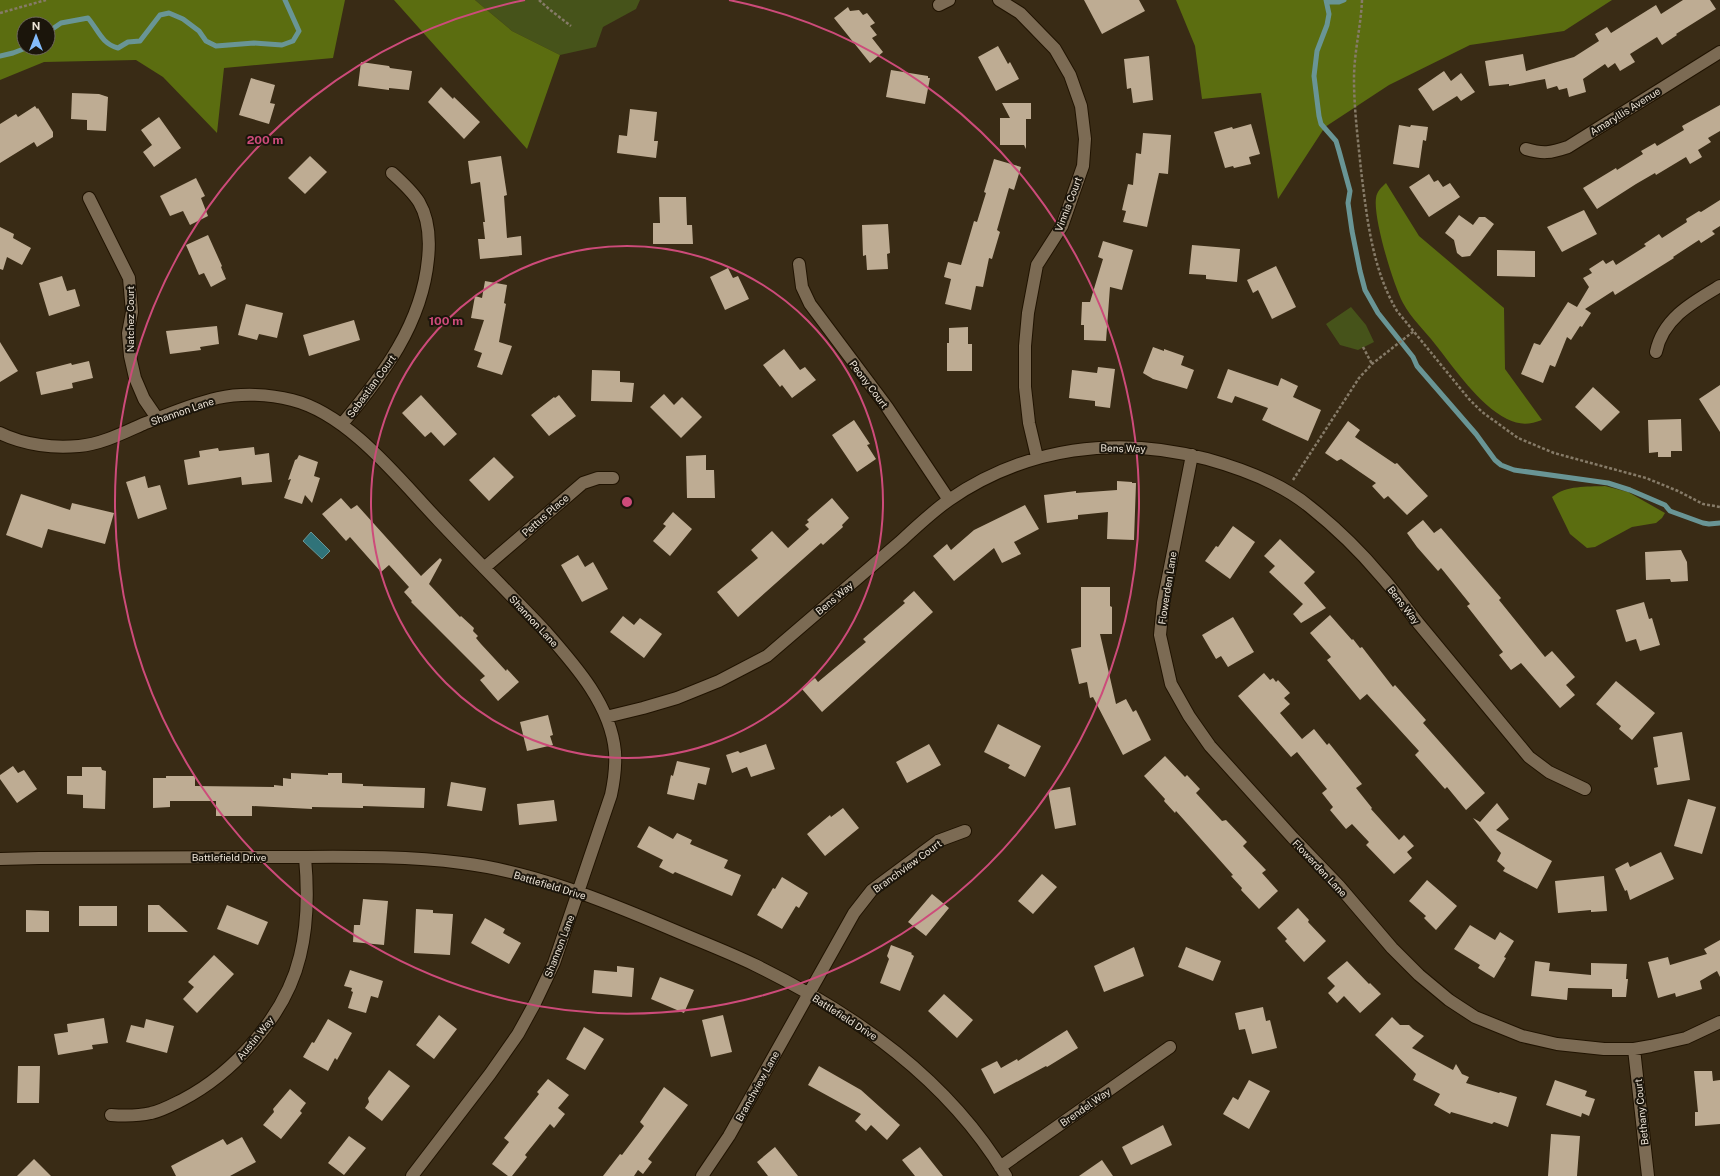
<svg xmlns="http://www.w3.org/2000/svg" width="1720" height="1176" font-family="'Public Sans',sans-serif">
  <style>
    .green { fill: #46531a }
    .forest { fill: #5b6d10; fill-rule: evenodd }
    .water { fill: #307379; stroke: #699595 }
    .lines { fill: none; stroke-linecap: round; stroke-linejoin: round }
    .stream { stroke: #699595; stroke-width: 5 }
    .building { fill: #beac93 }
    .street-casing { stroke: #201301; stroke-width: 14 }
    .path { stroke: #867b68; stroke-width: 2.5; stroke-dasharray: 3 2; stroke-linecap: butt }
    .street { stroke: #7c6b54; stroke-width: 12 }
    .ring { fill: none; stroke: #cd4b7a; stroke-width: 2 }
    .labels { text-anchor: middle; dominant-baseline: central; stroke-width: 4; stroke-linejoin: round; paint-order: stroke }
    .street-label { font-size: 10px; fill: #ede4d7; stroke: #1b150b }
    .centre { fill: #cd4b7a; stroke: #1b150b; stroke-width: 2 }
    .ring-label { font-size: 12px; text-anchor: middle; font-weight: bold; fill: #cd4b7a; stroke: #1b150b; stroke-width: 4; stroke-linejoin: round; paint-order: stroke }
  </style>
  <rect width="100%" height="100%" fill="#392b15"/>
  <path class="green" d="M475,0H640L636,9L603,27L596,47L560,55L512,31Z
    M1351,307L1366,325L1374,342L1358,350L1340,345L1326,324Z"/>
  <path class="forest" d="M0,0H345L333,58L224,68L217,133L163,77L136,60L44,62L0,80ZM24,24H48V48H24Z
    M394,0H475L512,31L560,55L527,149Z
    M1176,0H1612L1564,31L1470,45L1389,85L1325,127L1278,199L1261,93L1202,99L1195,46Z
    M1386,183L1419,236L1504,308L1505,369L1542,420C1529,425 1519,425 1507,419C1478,404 1455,369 1435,344C1425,331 1411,318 1403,303C1393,284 1373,218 1376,198C1377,191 1381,188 1386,183Z
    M1605,486L1628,492L1665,513L1662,518L1656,523L1632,527L1595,547L1587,548L1570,534L1552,497C1567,485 1586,487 1605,486Z"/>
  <path class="water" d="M311,532L330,551L322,559L303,541Z"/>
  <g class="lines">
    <path class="stream" d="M1326,0L1329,14L1327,25L1317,51L1314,76L1319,116L1321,124L1336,141L1339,151L1350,191L1348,203L1352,231L1360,271L1365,290L1378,313L1413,357L1417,366L1476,434L1495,460L1501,465L1514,470L1608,483L1630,490L1665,505L1670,511L1703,523L1709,524L1720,523
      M1327,2H1339L1344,0
      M48,32L61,23L88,18C99,31 101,43 118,48L128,42L140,41L160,15L169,13L183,19L199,31L206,41L216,46L254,43L282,45L293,41L299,31L285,0
      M0,56L13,53L26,48"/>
  </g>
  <path class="building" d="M1084,0H1139L1145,11L1102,34Z
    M1683,0H1710L1716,9L1676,34L1677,35L1662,45L1657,37L1630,54L1635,62L1620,71L1615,63L1608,68L1605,64L1583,79L1586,92L1569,97L1567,88L1559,90L1557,86L1547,89L1545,79L1509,86V84L1489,86L1485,61L1523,54L1526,71L1574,57L1599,41L1595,34L1607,27L1611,33L1656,5L1661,14Z
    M848,7L850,11L859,10L863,15L867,13L875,23L870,26L877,35L872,38L883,52L870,63L834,18Z
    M998,46L1008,64L1010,62L1019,79L996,91L978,57Z
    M1149,56L1153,100L1133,103L1131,88L1127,89L1124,59Z
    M361,62L389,66L390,68L412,71L409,90L389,88V90L358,86Z
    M891,70L928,76V78H930L925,104L886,97Z
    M1444,71L1451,81L1461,73L1475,92L1461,101L1457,96L1433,111L1418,89Z
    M251,78L275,85L270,103L275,104L269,124L239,115Z
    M441,87L453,99L454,97L480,122L464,139L428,102Z
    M72,93L99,94L108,97L106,131L87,130V120L71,119Z
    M1002,103H1031V119H1026V149L1024,145H1000V118H1010Z
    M1720,105V131L1708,138L1711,142L1698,150L1702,157L1690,164L1686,157L1656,175L1655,173L1636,184L1597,209L1583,188L1616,168L1617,170L1643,154L1641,151L1655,143L1657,146L1684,130L1682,126Z
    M35,106L37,109L38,108L53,132V137L37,147L34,142L0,163V124L16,114L18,117Z
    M630,109L657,112L654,141H658L656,158L617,153L619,135L627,136Z
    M159,117L181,148L154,167L143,152L152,145L141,130Z
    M1251,124L1260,154L1249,157L1251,164L1234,168L1233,166L1225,168L1214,132L1232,127L1233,129Z
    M1399,125L1410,127L1411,125L1428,127L1426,141L1423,140L1419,168L1393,164Z
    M1143,133L1171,135L1168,174L1159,173L1147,227L1123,222L1126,211L1122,210L1128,184L1133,185L1136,153L1141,154Z
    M310,156L327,172L305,194L288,178Z
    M501,156L507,195L504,196L507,238L521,236L522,255L480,259L478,239H485L483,222H485L480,182L471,184L468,161Z
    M994,159L1021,167L1014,190L1009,188L997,230L1000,232L992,259L989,258L983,287L976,286L971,310L945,304L951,279L944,277L948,262L961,265L974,221L977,222L986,193L984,192Z
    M1429,174L1434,182L1438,180L1443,187L1450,183L1460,197L1429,217L1409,187Z
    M196,178L205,196L201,198L208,216L190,225L183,211L170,216L160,196Z
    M659,197H686L687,225H692L693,244H653V223H660Z
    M1720,200V226L1712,231L1715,234L1701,243L1699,240L1673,257L1674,258L1615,295L1613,291L1585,309L1591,313L1582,327L1580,326L1571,340L1567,337L1555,367L1550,365L1543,383L1521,374L1534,343L1540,345L1568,302L1577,307L1589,287L1583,278L1592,273L1589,269L1603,260L1606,264L1613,260L1616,265L1646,246L1644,244L1659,234L1662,238L1687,222L1686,219L1699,211L1701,212Z
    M1584,210L1597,234L1562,252L1547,227Z
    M1459,215L1473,225L1479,217H1485L1494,224L1470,256L1462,257L1457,253L1454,240L1445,233Z
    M888,224L890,253L887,254L888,269L867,270L866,255L863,256L862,225Z
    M0,227L14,234L13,238L31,248L22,265L7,257L3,270L0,269Z
    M208,235L222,266L221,267L226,279L211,287L204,273L199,275L186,245Z
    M1103,241L1133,250L1122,290L1110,287L1106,341L1084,340V325H1081L1082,302H1090L1103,259L1098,257Z
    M1192,245L1240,249L1237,282L1206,279V275L1189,274Z
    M1497,250L1535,251V277L1497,276Z
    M1276,266L1296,307L1272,319L1258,290L1253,293L1247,280Z
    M728,268L733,278L738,276L749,299L725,310L710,277Z
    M62,276L67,291L75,289L80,306L49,316L39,283Z
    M485,281L507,285L504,303L506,304L499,342L512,346L502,375L477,367L482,353L474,350L484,320L471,318L475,296L482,298Z
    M246,304L283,313L277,338L259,334L257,340L238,335Z
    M354,320L360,340L309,356L303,335Z
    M217,326L219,344L200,347L201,350L170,354L166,331Z
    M968,327V344H972V371H947V343H949V328Z
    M0,342L18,371L0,382Z
    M1153,347L1164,351V349L1184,356L1181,365L1194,370L1187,389L1153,379L1143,373Z
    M784,349L800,370L805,367L816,380L792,398L782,385L780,387L763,365Z
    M89,361L93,378L72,383L73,388L41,395L36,372L71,363L72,365Z
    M1098,367L1115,369L1110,408L1095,406V401L1069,398L1072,370L1097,373Z
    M1228,369L1278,386L1281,378L1298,386L1293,397L1321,410L1308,441L1262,420L1268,408L1235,396L1232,403L1217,398Z
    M592,370L620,371V382L634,383L632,402L591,401Z
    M1720,385V432L1699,399Z
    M1593,387L1620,412L1601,431L1575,407Z
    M664,394L674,405L682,397L702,417L681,438L650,407Z
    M421,395L457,434L444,446L431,432L425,437L402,413Z
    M559,395L576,416L549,436L531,415L554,397L555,398Z
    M1681,419L1682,451H1671V457H1658V452L1649,453L1648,420Z
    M854,420L870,444L867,445L876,459L857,472L832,435Z
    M1348,421L1360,430L1355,437L1395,464L1397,463L1428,496L1407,515L1388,496L1384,499L1372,486L1376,483L1341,459L1337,461L1325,453Z
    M254,447L255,455L269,453L272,482L242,485L241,477L188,485L184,460L200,457L199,451L218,448L219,451Z
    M299,455L318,462L314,476L320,478L312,503L305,495L302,504L284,498L291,479L288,480L295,460L297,459Z
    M706,455V470H714L715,498H687L686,456Z
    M494,457L514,477L489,501L469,480Z
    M145,476L148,488L160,485L167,509L138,519L126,482Z
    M1117,481L1132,482V483H1136L1134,540L1107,539L1108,512L1078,515V519L1047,523L1044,495L1076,491V493L1117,490Z
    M21,494L70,510L72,503L114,513L105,544L48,529L42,548L6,535Z
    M341,498L351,509L357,505L421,576L440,558L442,560L429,584L460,617L461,616L474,628L473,631L478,636L476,638L481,644L506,671L507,669L519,682L498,701L480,680L485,676L411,602L412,601L404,592L409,587L389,565L381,572L350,537L346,541L322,514Z
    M832,498L849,518L842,525L843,527L823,545L821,543L738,617L717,592L758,558L751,550L772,531L788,548L809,529L805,525L809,522L807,520Z
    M1025,505L1039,529L1014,542L1021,554L1002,563L994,548L954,581L933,556L947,544L951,550L974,530Z
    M673,512L692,529L670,556L653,541L666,526L663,524Z
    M1423,520L1434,533L1441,528L1501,598L1499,600L1545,657L1552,651L1575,677L1566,685L1575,695L1560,708L1521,663L1511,670L1499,655L1503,652L1467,606L1470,604L1441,568L1438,571L1417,547L1407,533Z
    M1233,526L1255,542L1230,579L1205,561L1216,546L1218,547Z
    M1280,539L1315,572L1304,583L1326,608L1301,623L1293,614L1303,604L1269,572L1275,566L1264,556Z
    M1681,550L1687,562L1688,581L1671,582L1670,579L1646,580L1645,552Z
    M578,555L585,567L593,562L608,589L582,602L561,565Z
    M1081,587H1110V606L1112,607V634H1100L1116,704L1126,699L1133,712L1136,710L1151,740L1123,755L1093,697L1090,698L1087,682L1079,684L1071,649L1081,647Z
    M914,591L933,612L822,712L802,689L815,678L818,682L866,642L863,639L905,603L903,601Z
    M1644,602L1649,619L1652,618L1660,645L1640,651L1636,639L1626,642L1616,610Z
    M1330,615L1352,640L1353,639L1360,648L1362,647L1393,687L1395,685L1426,720L1423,723L1485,793L1466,810L1447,787L1445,789L1415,755L1419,751L1367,694L1360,700L1327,660L1331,657L1310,633Z
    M623,616L634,625L640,618L662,634L644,658L610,632Z
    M1233,617L1254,652L1228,667L1221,656L1216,659L1202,635Z
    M1264,673L1270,680L1273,678L1276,682L1278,680L1290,693L1284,698L1290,704L1280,713L1302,739L1314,729L1327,745L1329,743L1362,784L1356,788L1372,808L1371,809L1399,840L1404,835L1414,846L1407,852L1412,858L1394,874L1366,845L1369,842L1352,824L1346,829L1330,810L1333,807L1322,793L1327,789L1297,752L1291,757L1238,696Z
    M1616,681L1655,713L1632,740L1619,729L1621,726L1596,704Z
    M548,715L553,735L550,736L553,745L527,751L520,722Z
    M998,724L1041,746L1025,777L1008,768L1010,765L984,752Z
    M1682,732L1690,780L1657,785L1654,768L1658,767L1653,737Z
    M766,744L775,769L751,777L747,767L732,773L726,755L738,751L740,753Z
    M929,744L941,765L907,783L896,762Z
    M1165,756L1185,777L1187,775L1200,789L1196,793L1222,821L1226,820L1247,842L1243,846L1266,870L1262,873L1278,891L1259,909L1241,890L1242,888L1231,876L1233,875L1176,811L1175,813L1164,801L1165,799L1144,776Z
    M677,761L710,768L706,785L698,783L694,800L667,794L671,775L673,776Z
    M13,766L18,773L24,770L37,789L17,803L0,779V775Z
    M82,767H101L102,770L106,771L105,809L83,808V795L67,794V776H82Z
    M291,773L328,775V773H342V783L363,784V786L425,788L424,808L363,806V808L312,807V809L252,806V816H216V801H170V807L153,808V778H166V776H195V786L274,787V785L283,786V778L291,779Z
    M451,782L486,788L482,811L447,806Z
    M1070,787L1076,825L1055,829L1048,791Z
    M1688,799L1716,807L1702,854L1674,846Z
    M554,800L557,821L519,825L517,804Z
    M1497,803L1509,819L1496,830L1552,861L1537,889L1503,871L1505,868L1497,861L1501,853L1473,818L1480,822Z
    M843,808L859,828L825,856L807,834L830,815L831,817Z
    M649,826L673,839L677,833L692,840L690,844L728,860L724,868L741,875L732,896L675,872L673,874L659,867L663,860L637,847Z
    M1661,852L1674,879L1630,900L1627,890L1625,891L1615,869L1628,862L1630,867Z
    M1042,874L1057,887L1033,914L1018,901Z
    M1604,876L1607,911L1591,912V910L1558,913L1555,881Z
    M782,877L808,893L799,908L796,906L782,929L757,915L773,888L775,889Z
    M1427,880L1457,906L1436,930L1424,918L1426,916L1409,901Z
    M932,894L949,908L926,936L908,922Z
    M363,899L388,901L384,945L353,942L354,925H360Z
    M148,905H159L188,932H148Z
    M227,905L268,922L258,945L217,929Z
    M79,906H117V926H79Z
    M1298,908L1309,920L1308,922L1326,941L1304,962L1285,941L1287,939L1277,928Z
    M416,909L433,910V913L453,914L450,955L414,953Z
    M26,910L49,911V932H26Z
    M485,918L505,929L503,933L521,943L509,964L471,943Z
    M1470,925L1495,940L1500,932L1514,941L1504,957L1506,958L1494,978L1478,968L1480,965L1454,949Z
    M1720,940V977L1717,971L1700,981L1702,989L1676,997L1675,993L1658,998L1648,962L1668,957L1670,965L1707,954L1704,949Z
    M891,945L912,953L911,954L914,956L900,991L880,983L889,959L887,956Z
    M1134,947L1144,976L1104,992L1094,966Z
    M1186,947L1221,961L1213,981L1178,967Z
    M214,955L234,974L197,1013L183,999L194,987L188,982Z
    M1347,961L1369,984L1370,983L1381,994L1360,1013L1344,996L1337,1003L1328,993L1335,986L1327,978Z
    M1535,961L1550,963L1549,971L1591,975V963L1627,964L1626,979H1628L1626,997H1612V989L1568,988L1567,1000L1531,996Z
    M617,966L634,968L632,997L592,993L594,970L617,972Z
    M350,970L383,981L378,998L371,996L366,1013L348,1008L353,992L351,991L352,988L344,986Z
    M660,977L694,990L684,1013L651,999Z
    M944,994L973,1020L957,1038L928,1011Z
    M1263,1007L1266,1021L1270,1020L1277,1048L1252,1054L1245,1029L1239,1030L1235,1013Z
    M439,1015L457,1029L434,1059L416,1045Z
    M723,1015L732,1052L711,1057L702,1020Z
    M1392,1017L1400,1025H1409L1413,1029L1424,1036L1412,1048L1453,1070L1456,1064L1462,1074L1469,1077L1466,1083L1499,1093L1500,1092L1517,1097L1508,1127L1494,1122L1492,1124L1451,1112L1450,1114L1434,1105L1440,1094L1413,1080L1416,1074L1375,1035Z
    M104,1018L108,1043L92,1045L93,1049L58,1055L54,1034L68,1032L67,1024Z
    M146,1019L174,1026L167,1053L126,1042L131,1025L144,1028Z
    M328,1019L352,1033L337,1060L335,1058L328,1071L303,1057L312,1042L314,1043Z
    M584,1027L604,1039L585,1070L566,1059Z
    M1067,1030L1078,1048L1047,1067L1046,1066L994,1094L981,1069L997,1061L1001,1068L1017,1059L1018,1061Z
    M18,1066H40L39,1103H17Z
    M819,1066L861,1090L900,1125L887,1140L871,1125L866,1131L855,1121L861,1114L808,1085Z
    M389,1070L410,1086L382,1121L365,1108L369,1102L368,1098Z
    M1694,1071H1712L1713,1081L1720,1080V1124L1695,1126V1112H1698Z
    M548,1079L569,1095L558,1108L565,1114L554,1128L550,1124L525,1155L527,1157L512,1176H508L492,1164L509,1142L504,1138L539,1094L537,1092Z
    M1249,1080L1270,1091L1249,1129L1223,1114L1233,1097L1238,1100Z
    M1555,1080L1587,1091L1585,1096L1595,1099L1589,1116L1582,1113L1581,1117L1546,1105Z
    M664,1087L688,1105L648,1159L652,1162L643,1174L638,1170L634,1176H603L620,1154L622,1155L644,1126L640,1122Z
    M290,1089L306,1103L300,1111L302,1113L281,1139L263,1125L274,1112L273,1109Z
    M1163,1125L1172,1145L1131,1165L1122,1147Z
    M1551,1134L1580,1136L1577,1176H1548Z
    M349,1136L366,1148L344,1175L328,1163Z
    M242,1137L256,1162L230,1176H176L171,1166L223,1139L227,1145Z
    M775,1147L798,1176H768L757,1162Z
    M920,1147L943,1176H915L902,1160Z
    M34,1159L51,1176H17Z
    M1102,1160L1113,1176H1079Z"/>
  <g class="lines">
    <g class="street-casing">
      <path id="street" d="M999,0L1020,13L1055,49L1070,75L1081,106L1085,139L1083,166L1062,226L1037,265L1028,313L1025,346V387L1029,423L1037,457
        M939,5L949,0
        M1526,149C1543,154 1550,153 1568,147L1720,52
        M89,198L129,278L132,312L128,333L130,356L135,378L144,399L157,418
        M799,264L802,287L810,304L887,407L949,500
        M1656,352C1663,318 1693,302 1720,286
        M342,424C383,375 422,324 428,259C430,240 429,219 419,202C412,191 402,182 392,173
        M0,433C12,439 27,443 40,445C53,447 66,447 79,446C101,444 121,434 141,425C166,415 191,404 218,398C241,393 269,394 292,400C349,414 400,480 439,521C474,558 510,594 545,631C575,665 611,705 615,752C616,767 614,781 611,795L554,963L535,1003L518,1034L490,1074L412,1176
        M1192,455L1163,603L1160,635L1171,684L1189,716L1210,746L1293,838L1339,886L1392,948L1419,975L1449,1000L1475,1017L1522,1036L1557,1044L1604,1049H1634L1651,1046L1686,1038L1720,1022
        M484,568L583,483L598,478H613
        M606,717L643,708L677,698L719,681L767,656L901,541C916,527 932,512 949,500C1026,447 1117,435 1207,459C1243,469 1281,483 1310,507C1335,527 1359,550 1380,575C1394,590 1406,608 1419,624C1456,669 1493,713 1529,757L1549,772L1585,789
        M0,859L39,858C117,857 196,857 275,857C337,857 400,855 462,863C534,872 605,901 671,929C699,941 728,952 755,965C855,1014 948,1079 1006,1176
        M1634,1049L1648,1176
        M111,1115C125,1116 138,1116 151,1113C161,1111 172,1105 182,1100C234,1073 286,1015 300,956C308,924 308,890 305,857
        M1000,1167L1170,1047
        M702,1176L729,1136L854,913L872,890L938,841L965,831"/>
    </g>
    <path class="path" d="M539,0L549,9L571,26
      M1362,0C1361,26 1354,52 1354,79C1354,109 1358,140 1361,170C1367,218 1372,269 1397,311L1469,399L1482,412L1518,438L1554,453L1646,478L1678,491L1703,504L1720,507
      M0,13L46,0
      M1363,347L1372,364
      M1293,480L1359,378L1372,364L1414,331"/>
    <use href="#street" class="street"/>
  </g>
  <g class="ring">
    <circle cx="627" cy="502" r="256"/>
    <path d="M729 0A512 512 0 1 1 525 0"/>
  </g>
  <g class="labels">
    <g class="street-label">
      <text transform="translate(1625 111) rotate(-32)">Amaryllis Avenue</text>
      <text transform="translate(1068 204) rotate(-69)">Vinnia Court</text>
      <text transform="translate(130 319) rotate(-90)">Natchez Court</text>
      <text transform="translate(869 384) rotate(53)">Peony Court</text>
      <text transform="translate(371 386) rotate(-54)">Sebastian Court</text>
      <text transform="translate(182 411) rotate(-19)">Shannon Lane</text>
      <text transform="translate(1123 448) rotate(1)">Bens Way</text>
      <text transform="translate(545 515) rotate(-41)">Pettus Place</text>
      <text transform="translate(1167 588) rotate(-81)">Flowerden Lane</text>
      <text transform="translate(834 598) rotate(-40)">Bens Way</text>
      <text transform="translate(1404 605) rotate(52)">Bens Way</text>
      <text transform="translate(534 621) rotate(47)">Shannon Lane</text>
      <text x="229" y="857">Battlefield Drive</text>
      <text transform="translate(907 866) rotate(-36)">Branchview Court</text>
      <text transform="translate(1320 868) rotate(47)">Flowerden Lane</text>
      <text transform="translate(550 885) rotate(17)">Battlefield Drive</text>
      <text transform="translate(559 946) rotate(-69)">Shannon Lane</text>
      <text transform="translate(845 1017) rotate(33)">Battlefield Drive</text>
      <text transform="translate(255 1038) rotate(-51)">Austin Way</text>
      <text transform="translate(757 1086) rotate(-61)">Branchview Lane</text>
      <text transform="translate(1085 1107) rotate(-35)">Brendel Way</text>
      <text transform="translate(1641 1112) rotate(-96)">Bethany Court</text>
    </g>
  </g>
  <circle cx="627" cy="502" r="6" class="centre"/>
  <g class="ring-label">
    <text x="265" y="144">200 m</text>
    <text x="446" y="325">100 m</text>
  </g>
  <g transform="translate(36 36)"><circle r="19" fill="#1b150b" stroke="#6f685d"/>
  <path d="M0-3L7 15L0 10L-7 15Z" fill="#84bcfb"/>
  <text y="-6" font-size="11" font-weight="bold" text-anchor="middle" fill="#ede4d7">N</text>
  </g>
</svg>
